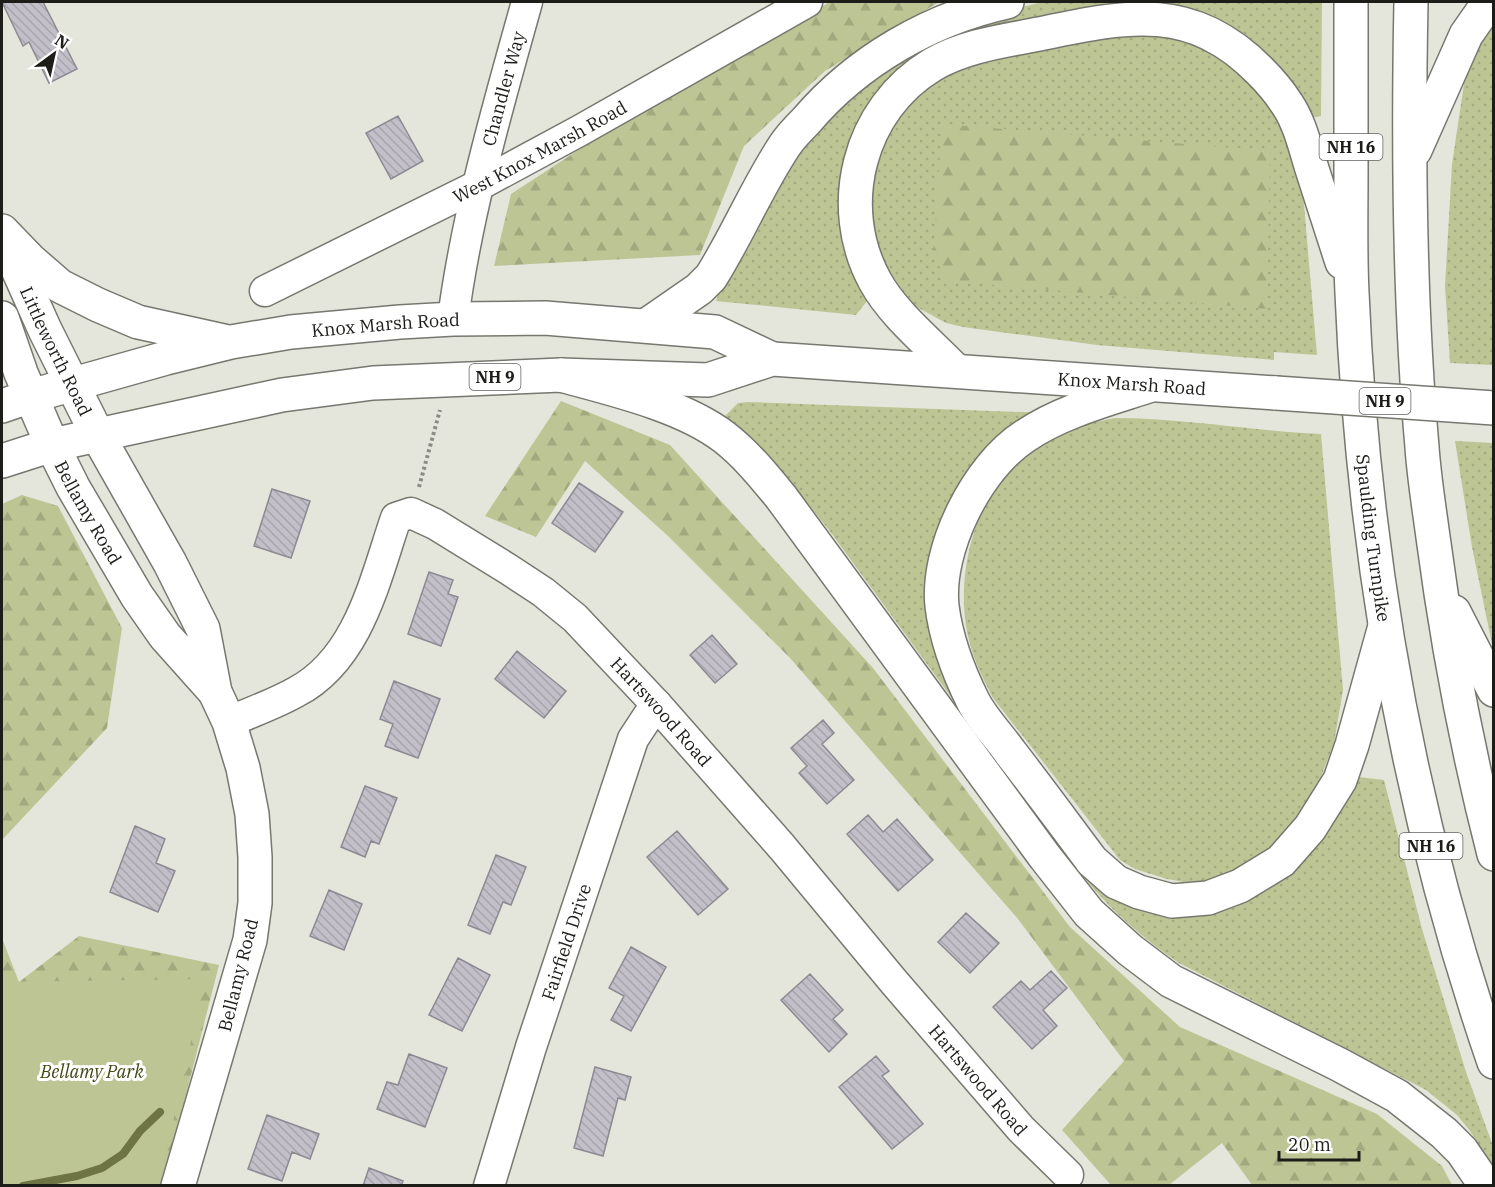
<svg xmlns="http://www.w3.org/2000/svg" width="1495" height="1187" font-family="'IBM Plex Serif',serif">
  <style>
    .grass { fill: url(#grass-dots) }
    .forest { fill: url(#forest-firs) }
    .green { fill: #bec594 }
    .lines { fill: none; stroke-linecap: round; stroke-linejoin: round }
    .stream { stroke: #6f7444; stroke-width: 8 }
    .building { fill: url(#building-back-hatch); stroke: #8d8992; stroke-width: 1.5 }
    .street-casing { stroke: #76786f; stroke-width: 33 }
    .secondary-casing { stroke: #76786f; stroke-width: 36 }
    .primary-casing { stroke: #76786f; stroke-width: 36 }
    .highway-casing { stroke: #76786f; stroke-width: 36 }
    .path { stroke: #8a8c85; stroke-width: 4; stroke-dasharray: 3 3; stroke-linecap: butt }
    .street { stroke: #fff; stroke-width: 30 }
    .secondary { stroke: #fff; stroke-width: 33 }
    .primary { stroke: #fff; stroke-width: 33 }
    .highway { stroke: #fff; stroke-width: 33 }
    .primary-bridge-casing { stroke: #76786f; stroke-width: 36; stroke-linecap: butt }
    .primary-bridge { stroke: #fff; stroke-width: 33 }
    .labels { text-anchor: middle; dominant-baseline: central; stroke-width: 6; stroke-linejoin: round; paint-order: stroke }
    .shield { fill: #fff; stroke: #60615e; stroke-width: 1.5 }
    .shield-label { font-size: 16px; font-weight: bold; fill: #1c1d19 }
    .street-label { font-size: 18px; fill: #1c1d19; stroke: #fff }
    .park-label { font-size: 18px; font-style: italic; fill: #444915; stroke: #fff }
  </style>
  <defs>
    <pattern id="grass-dots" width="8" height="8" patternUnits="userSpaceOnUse" patternTransform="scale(1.5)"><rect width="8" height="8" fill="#bec594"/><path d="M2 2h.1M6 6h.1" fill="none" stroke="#a3a97f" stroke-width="1.8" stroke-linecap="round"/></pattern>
    <pattern id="forest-firs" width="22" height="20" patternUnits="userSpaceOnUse" patternTransform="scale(1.5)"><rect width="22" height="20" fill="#bec594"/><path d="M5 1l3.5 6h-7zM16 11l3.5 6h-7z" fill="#a3a97f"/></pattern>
    <pattern id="building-back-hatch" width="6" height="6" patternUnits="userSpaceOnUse" patternTransform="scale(1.5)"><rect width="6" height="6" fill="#c3bfc8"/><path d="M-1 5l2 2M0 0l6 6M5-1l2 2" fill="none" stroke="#a7a4ab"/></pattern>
  </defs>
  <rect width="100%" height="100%" fill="#e4e6dc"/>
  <path class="grass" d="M1043,2H1112L986,31L871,104L870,297L856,315L716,301L721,287L784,163L869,73L1006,11Z
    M1159,2H1322L1321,116L1308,118C1295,98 1284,77 1270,59C1244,27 1199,6 1159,2Z
    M1493,17V365L1450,363L1445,286L1452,164L1465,77L1473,53Z
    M1116,27L1173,30L1270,90L1301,170L1317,355L1274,352V360L1097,345L963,327L946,323L915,306L902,294L871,246L869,172L898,111L949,70Z
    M748,402L1047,413L1003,446L937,614L1084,861L1235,905L1256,896L1276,884L1293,869L1358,777L1384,780L1422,929L1466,1072L1493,1146V1166L1470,1131L1457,1115L1426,1090L1179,963C1137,934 1106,906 1074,865L829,530L804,499L723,418L738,403Z
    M1115,418C1184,418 1252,431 1321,434L1343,690L1334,743L1315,792L1283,838L1240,870L1222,877L1203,881L1184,882L1167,879L1135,869L1120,860L993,698C981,675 970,652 966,626C955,553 986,466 1057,433C1075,425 1095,422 1115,418Z
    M1455,441L1493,443V649L1472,547Z"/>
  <path class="forest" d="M830,2H939L825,71L744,146L700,255L494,266L511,194L684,81Z
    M942,124L1270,151L1267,309L949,281L933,257Z
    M561,401L670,445L873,668L1070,927L1180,1027L1377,1114L1442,1166L1452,1185H1252L1222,1143L1169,1185H1111L1062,1130L1124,1061L1018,919L790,658L668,536L585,461L536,537L485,516Z
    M22,495L58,506L122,628L107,728L2,840V504Z
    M79,936L219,965L163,1185H2V938L19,982Z"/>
  <path class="green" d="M205,979L167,1149L154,1185H2V982Z"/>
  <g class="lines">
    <path class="stream" d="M23,1186L77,1176L102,1168L123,1154L140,1131L160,1112"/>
  </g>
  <path class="building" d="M2,2H43L77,69L49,83L29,42L23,46Z
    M398,116L423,161L391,179L366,133Z
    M579,483L623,512L595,552L552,523Z
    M272,489L310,501L291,558L254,546Z
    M429,572L453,580L448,594L458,597L441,646L408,634Z
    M712,635L737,664L715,683L690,655Z
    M517,651L566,691L544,718L495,679Z
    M394,681L440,699L418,758L385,746L393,724L380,719Z
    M823,720L834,733L822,744L854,780L827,804L799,773L807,766L791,748Z
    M365,786L397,798L379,844L371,841L365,857L341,847Z
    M868,815L883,832L897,819L933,860L898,891L847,834Z
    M135,826L165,839L156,863L175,871L158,912L110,892Z
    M677,831L728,889L698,915L647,857Z
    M496,855L526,867L511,905L503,902L490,934L468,925Z
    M329,890L362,904L344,950L310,936Z
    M966,913L999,943L970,973L938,942Z
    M631,947L666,967L631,1031L611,1020L624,996L609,988Z
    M458,958L490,975L462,1031L429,1015Z
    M1051,971L1067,988L1043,1010L1057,1026L1032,1049L993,1007L1021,981L1030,990Z
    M810,974L843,1010L833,1019L847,1034L829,1052L781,1000Z
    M409,1054L447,1068L425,1127L377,1109L387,1082L398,1085Z
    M876,1056L889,1071L882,1076L923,1124L892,1149L839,1087Z
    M595,1067L631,1077L625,1100L618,1098L603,1156L574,1148Z
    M267,1115L319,1134L310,1159L292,1152L282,1181L248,1169Z
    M369,1168L403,1181L401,1186H363Z"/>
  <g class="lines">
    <g class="street-casing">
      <g id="street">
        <path id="s1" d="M265,291L479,185L579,131L807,2"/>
        <path id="s2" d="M453,319C467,212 498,106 527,2"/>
        <path id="s3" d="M229,722C251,712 275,704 296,692C359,659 375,579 396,518L411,513L435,524L508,569L543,592L575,618L656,704L782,847L894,982L1021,1129L1068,1175"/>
        <path id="s4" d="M489,1186L531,1047L633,739L656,704"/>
      </g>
    </g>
    <g class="secondary-casing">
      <g id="secondary">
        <path d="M2,406L31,396"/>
        <path d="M98,436L170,563L203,629L215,692L229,722L243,768L252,814L255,857V903L250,940L178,1186"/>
        <path id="s5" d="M2,461L52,445L73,487L137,596L165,636L215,692"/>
      </g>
    </g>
    <g class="primary-casing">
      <g id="primary">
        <path d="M2,231L30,260L60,286L98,305L138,322L224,341"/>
        <path id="s6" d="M7,245L45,330L98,436"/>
        <path id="s7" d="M2,318L21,373L52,445L282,395L373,383L561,375L708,380L772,359L1276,393"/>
        <path id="s8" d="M31,396L166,358L231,342L291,332L400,322L453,319L545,318L715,332L772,359"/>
      </g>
    </g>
    <g class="highway-casing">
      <g id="highway">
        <path id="s9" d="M1351,2C1351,59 1351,117 1351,174C1351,214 1350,254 1352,293C1363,554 1409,815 1494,1062"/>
        <path d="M1411,2C1408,150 1409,299 1422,447C1424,477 1429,507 1433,537C1447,643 1467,749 1494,854"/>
        <path d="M1415,150L1466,35L1489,2"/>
        <path d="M647,325L699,289L711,277C738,234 757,187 785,145C791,136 799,128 806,121C857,61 930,19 1007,2"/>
        <path d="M955,370C929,343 893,314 875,281C834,206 859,109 932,65C964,46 1003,41 1039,34C1126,16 1191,1 1260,71C1270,81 1280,93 1287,104C1300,123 1305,147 1312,169C1322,200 1332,231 1342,262"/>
        <path d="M561,375C612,389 682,405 724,437C746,454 763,475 781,497L1045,857L1089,913L1130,950L1171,981L1340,1065L1397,1096L1444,1133L1462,1151L1486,1186"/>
        <path d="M1151,385C1109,399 1062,411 1025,436C977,467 936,549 942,606C946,638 958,671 973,701C982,719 998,735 1010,752C1038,788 1065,825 1092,861L1116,882L1139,892L1172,901L1208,898L1240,886L1281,861L1310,828L1340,780L1352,745L1385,626"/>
        <path d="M1454,612L1494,690"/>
      </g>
    </g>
    <path class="path" d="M419,487L440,410"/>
    <use href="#street" class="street"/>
    <use href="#secondary" class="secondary"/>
    <use href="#primary" class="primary"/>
    <use href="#highway" class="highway"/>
    <g class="primary-bridge-casing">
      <path id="primary-bridge" d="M1276,393L1494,408"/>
    </g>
    <use href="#primary-bridge" class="primary-bridge"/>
  </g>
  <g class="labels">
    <g class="shield">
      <rect x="1319.5" y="134" width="63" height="26" rx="4.5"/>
      <rect x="469.5" y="364" width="51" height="26" rx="4.5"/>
      <rect x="1359.5" y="388" width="51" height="26" rx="4.5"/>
      <rect x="1399.5" y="833" width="63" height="26" rx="4.5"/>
    </g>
    <g class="shield-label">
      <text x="1351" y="147">NH 16</text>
      <text x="495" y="377">NH 9</text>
      <text x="1385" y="401">NH 9</text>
      <text x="1431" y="846">NH 16</text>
    </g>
    <g class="street-label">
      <text stroke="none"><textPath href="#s2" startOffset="236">Chandler Way</textPath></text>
      <text stroke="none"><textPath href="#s1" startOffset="308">West Knox Marsh Road</textPath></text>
      <text stroke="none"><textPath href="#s8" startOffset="363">Knox Marsh Road</textPath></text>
      <text stroke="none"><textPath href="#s6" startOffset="117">Littleworth Road</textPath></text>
      <text stroke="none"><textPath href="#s7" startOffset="1227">Knox Marsh Road</textPath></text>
      <text stroke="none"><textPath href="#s5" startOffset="129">Bellamy Road</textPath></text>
      <text stroke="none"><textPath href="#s9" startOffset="537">Spaulding Turnpike</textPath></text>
      <text stroke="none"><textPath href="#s3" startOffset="618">Hartswood Road</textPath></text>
      <text stroke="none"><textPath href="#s4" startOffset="256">Fairfield Drive</textPath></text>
      <text transform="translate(238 975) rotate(-76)">Bellamy Road</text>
      <text stroke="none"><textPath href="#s3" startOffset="1104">Hartswood Road</textPath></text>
    </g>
    <g class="park-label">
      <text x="92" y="1071">Bellamy Park</text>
    </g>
  </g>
  <rect width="1495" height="1187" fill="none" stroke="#1c1d19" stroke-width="6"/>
  <g transform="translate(54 54) rotate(33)" stroke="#ffffff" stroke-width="4.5" paint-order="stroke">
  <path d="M0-4.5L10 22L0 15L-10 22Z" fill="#1c1d19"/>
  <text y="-9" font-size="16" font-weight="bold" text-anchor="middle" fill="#1c1d19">N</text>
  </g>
  <path d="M1279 1151v9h80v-9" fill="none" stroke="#1c1d19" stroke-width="3"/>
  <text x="1288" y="1151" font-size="18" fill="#1c1d19" stroke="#ffffff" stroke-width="4.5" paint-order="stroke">20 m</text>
</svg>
